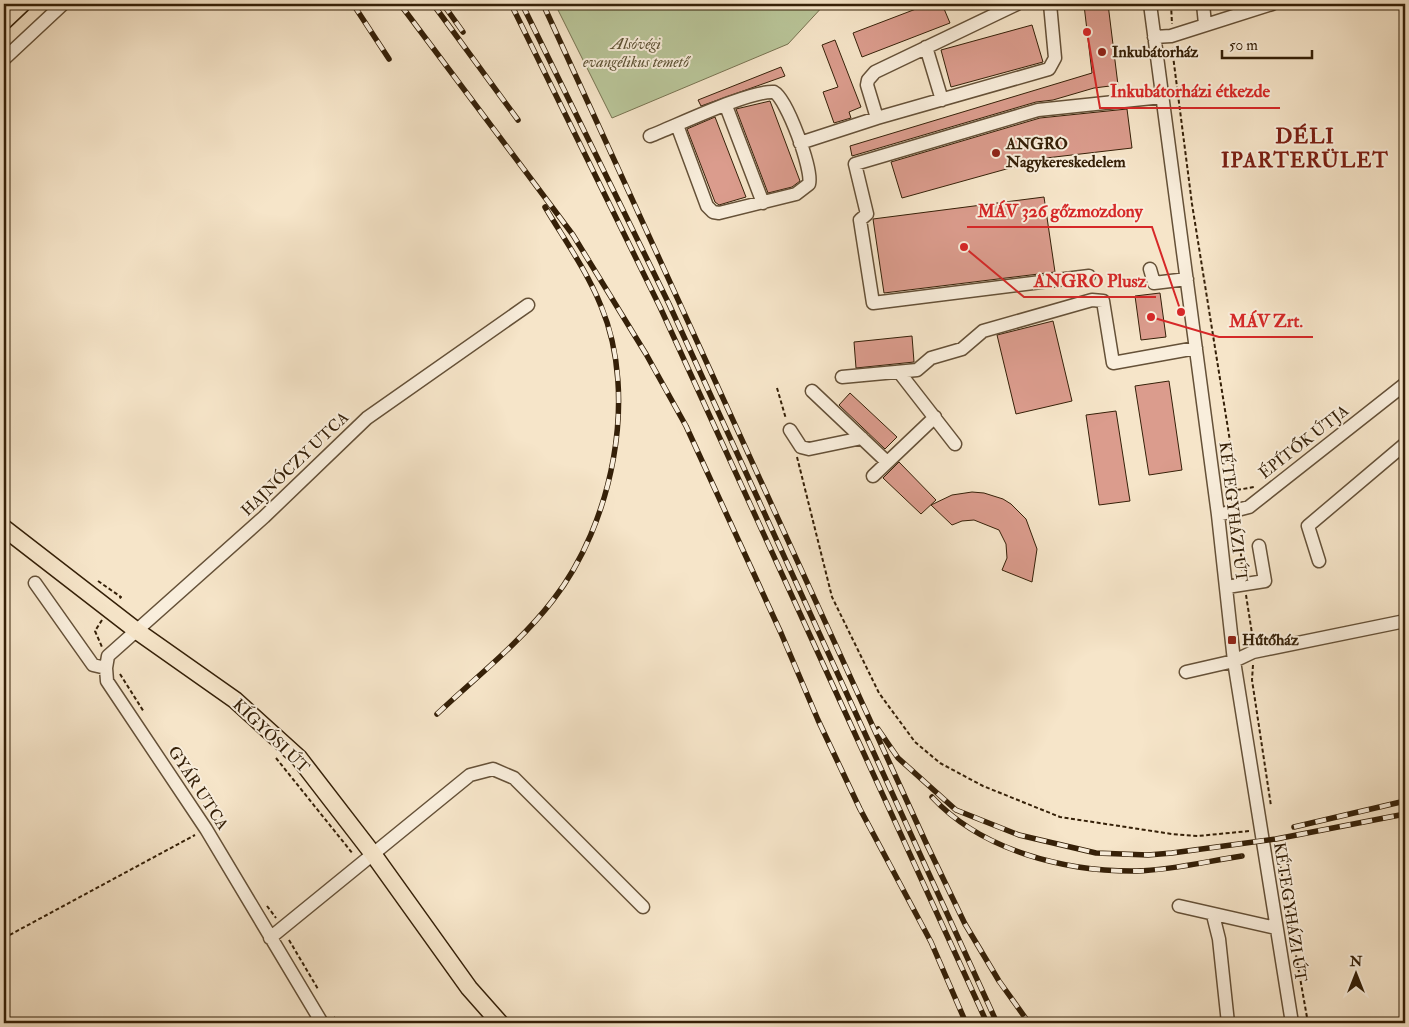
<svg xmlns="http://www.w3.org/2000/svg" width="1409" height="1027" font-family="'IM FELL Double Pica',serif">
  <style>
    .green { fill: #b9c599; stroke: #777250 }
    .building { fill: #db9c8d; stroke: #352008 }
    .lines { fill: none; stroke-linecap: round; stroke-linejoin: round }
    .minor-casing { stroke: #655138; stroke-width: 15 }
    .major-casing { stroke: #352008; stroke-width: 19 }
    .path { stroke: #352008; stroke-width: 2; stroke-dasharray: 4 2.5; stroke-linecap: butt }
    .minor { stroke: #f9eedc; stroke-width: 12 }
    .major { stroke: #f6e5c9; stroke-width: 16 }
    .rail-casing { stroke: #352008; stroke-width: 5.5 }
    .rail { stroke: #f9eedc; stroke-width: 4; stroke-dasharray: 11; stroke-linecap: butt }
    .poi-dot { fill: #8f2418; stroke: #f9eedc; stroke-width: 2 }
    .labels { text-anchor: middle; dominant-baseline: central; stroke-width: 4; stroke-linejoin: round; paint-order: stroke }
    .park-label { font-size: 16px; font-style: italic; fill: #5d5234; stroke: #f9eedc }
    .poi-label { font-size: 16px; font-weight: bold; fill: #352008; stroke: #f9eedc; text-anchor: start }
    .street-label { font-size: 16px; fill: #352008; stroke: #f9eedc }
    .district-label { font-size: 21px; font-weight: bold; letter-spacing: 1px; fill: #7a1f14; stroke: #f9eedc }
    .leader { fill: none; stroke: #d62828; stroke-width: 2 }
    .callout-dot { fill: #d62828; stroke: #f9eedc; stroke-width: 2 }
    .callout-label { font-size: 18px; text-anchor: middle; font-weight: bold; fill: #d62828; stroke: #f9eedc; stroke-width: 4; stroke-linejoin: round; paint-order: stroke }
  </style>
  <rect width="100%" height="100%" fill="#f6e5c9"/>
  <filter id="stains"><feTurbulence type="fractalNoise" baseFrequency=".004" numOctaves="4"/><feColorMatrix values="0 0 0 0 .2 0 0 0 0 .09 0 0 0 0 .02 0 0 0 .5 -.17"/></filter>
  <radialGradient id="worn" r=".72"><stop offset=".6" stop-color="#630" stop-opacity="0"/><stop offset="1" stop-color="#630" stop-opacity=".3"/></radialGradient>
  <path class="green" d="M555,4H825L788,44L612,118Z"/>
  <path class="building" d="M929,4H942L950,23L862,57L853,33Z
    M1108,4L1118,85L1094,88L1053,100L1036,102L852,156L850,146L1092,73L1084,5Z
    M1032,25L1043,62L951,87L941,50Z
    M835,40L861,107L849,112L851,118L834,123L823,92L838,87L822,45Z
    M781,67L785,76L701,106L698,100Z
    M770,101L800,181L792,187L768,193L736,109Z
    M1127,109L1132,148L1046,158L902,198L891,162L1040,118Z
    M715,117L746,197L719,205L715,202L687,129Z
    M1044,197L1055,272L884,293L873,219Z
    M1160,293L1166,337L1141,340L1135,296Z
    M1053,321L1072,401L1016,414L997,335Z
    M912,336L914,362L856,368L854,342Z
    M1169,381L1182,470L1149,475L1135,386Z
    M850,393L897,437L885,449L839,405Z
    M1116,411L1130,501L1099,505L1086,415Z
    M899,462L936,500L921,514L883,478Z
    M972,492L984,493L1003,499L1011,504L1026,519L1037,549L1032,582L1002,570L1007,558L1006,544L999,530L974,520L962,521L952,525L931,505L952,495Z"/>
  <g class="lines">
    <g class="minor-casing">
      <path id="minor" d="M1150,4L1218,515L1234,661L1292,1023
        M1203,4L1205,24
        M1154,37L1171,36L1272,4
        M926,47L942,100
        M4,59L63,4
        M726,106L763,203
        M877,118L867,85L868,80L875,72L1017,4
        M650,136C676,126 750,90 774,92C787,99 813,170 809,184L796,194L719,213L713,212L707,206L677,125
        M800,143L877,118L1049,69L1055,58L1050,4
        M1150,269L1154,283L1187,279
        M1089,276L873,303L860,220L867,214L855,164L1038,110L1162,97
        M899,372L955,444
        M842,377L917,370L931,358L962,349L983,331L1092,300L1103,301L1113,363L1196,348
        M812,391L887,462
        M790,430L801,447L809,449L862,438
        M873,476L935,417
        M1218,515L1249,507L1405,384
        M1319,561L1308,526L1405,444
        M35,583L93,665L106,668L107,681L206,829L322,1023
        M1227,587L1265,581L1259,546
        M106,668L108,656L264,517L367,418L528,305
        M1186,672L1234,661L1253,652L1405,621
        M1179,906L1276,928
        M1213,915L1219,939L1228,1023
        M270,938L470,775L493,769L514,778L643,907"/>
    </g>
    <g class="major-casing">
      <path id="major" d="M4,21L22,4
        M4,528L137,631L235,700L299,758L373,854L469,988L500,1023"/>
    </g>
    <path class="path" d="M1171,4L1172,24
      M1172,48L1192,204L1233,460L1237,499
      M777,388L786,419
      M797,457L832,597L879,693L915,742L940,763L983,786L1060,817L1172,834L1198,836L1250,831
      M1237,490L1254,487
      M1239,521L1242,571
      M98,581L121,597L119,599
      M1246,595L1253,640
      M102,620L95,631L102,647
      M1253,665L1252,680L1271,806
      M120,674L144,712
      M276,758L353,854
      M1278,853L1308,1023
      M267,906L276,918
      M4,938L195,835
      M289,940L318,989
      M334,1017L337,1023"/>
    <use href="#minor" class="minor"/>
    <use href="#major" class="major"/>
    <g class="rail-casing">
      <path id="rail" d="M353,4L389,59
        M400,4L573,235L646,354L686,426L781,633L818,720L860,809L931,942L966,1023
        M433,4L518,120
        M443,4L463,32
        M511,4L660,307L987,1023
        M522,4L669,304L997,1023
        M543,4L927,845L965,924L999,981L1029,1023
        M437,714C476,677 520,643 553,600C612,524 639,397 601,306C587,271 564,239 545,207
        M878,729L898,758L956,810L1019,835L1096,853L1148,855L1172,853L1276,839L1405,814
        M932,797C982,851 1066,872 1137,871C1172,870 1208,861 1242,856
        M1294,827L1405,801"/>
    </g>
    <use href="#rail" class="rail"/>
  </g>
  <g class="poi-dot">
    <circle cx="1102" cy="52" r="5"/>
    <circle cx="996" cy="153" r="5"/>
    <rect x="1227" y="635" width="10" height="10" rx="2.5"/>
  </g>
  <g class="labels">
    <g class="park-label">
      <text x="636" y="44">Alsóvégi<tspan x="636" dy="18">evangélikus temető</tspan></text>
    </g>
    <g class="poi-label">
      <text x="1112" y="52">Inkubátorház</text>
      <text x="1006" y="144">ANGRO<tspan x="1006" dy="18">Nagykereskedelem</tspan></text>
      <text x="1242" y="640">Hűtőház</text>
    </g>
    <g class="street-label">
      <text transform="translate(1304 442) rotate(-38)">ÉPÍTŐK ÚTJA</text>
      <text transform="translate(295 464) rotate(-44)">HAJNÓCZY UTCA</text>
      <text transform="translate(1233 512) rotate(83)">KÉTEGYHÁZI ÚT</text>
      <text transform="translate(271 736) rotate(44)">KÍGYÓSI ÚT</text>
      <text transform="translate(198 788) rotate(57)">GYÁR UTCA</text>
      <text transform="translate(1290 912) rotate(81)">KÉTEGYHÁZI ÚT</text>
    </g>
    <g class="district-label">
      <text x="1305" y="136">DÉLI<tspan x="1305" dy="24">IPARTERÜLET</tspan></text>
    </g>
  </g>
  <path class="leader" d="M1087 32L1100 108H1280M1181 312L1152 227H967M964 247L1024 297H1156M1151 317L1219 337H1313"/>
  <g class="callout-dot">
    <circle cx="1087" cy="32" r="5"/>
    <circle cx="1181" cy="312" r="5"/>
    <circle cx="964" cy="247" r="5"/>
    <circle cx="1151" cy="317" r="5"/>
  </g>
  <g class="callout-label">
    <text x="1190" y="97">Inkubátorházi étkezde</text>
    <text x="1060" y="217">MÁV 326 gőzmozdony</text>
    <text x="1090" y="287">ANGRO Plusz</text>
    <text x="1266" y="327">MÁV Zrt.</text>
  </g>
  <rect width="1409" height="1027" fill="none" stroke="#f6e5c9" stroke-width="20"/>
  <rect x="5" y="5" width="1399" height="1017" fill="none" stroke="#352008" stroke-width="2.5"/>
  <rect x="10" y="10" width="1389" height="1007" fill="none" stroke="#352008"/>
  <g transform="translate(1356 974)" stroke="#f9eedc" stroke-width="4" paint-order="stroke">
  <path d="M0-4L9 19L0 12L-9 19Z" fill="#352008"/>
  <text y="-8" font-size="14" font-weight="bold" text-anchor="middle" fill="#352008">N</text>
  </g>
  <path d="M1222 50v8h90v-8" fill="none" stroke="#352008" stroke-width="2.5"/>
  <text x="1229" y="50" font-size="15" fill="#352008" stroke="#f9eedc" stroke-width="4" paint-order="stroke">50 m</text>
  <rect width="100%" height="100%" filter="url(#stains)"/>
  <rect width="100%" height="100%" fill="url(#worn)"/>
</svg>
